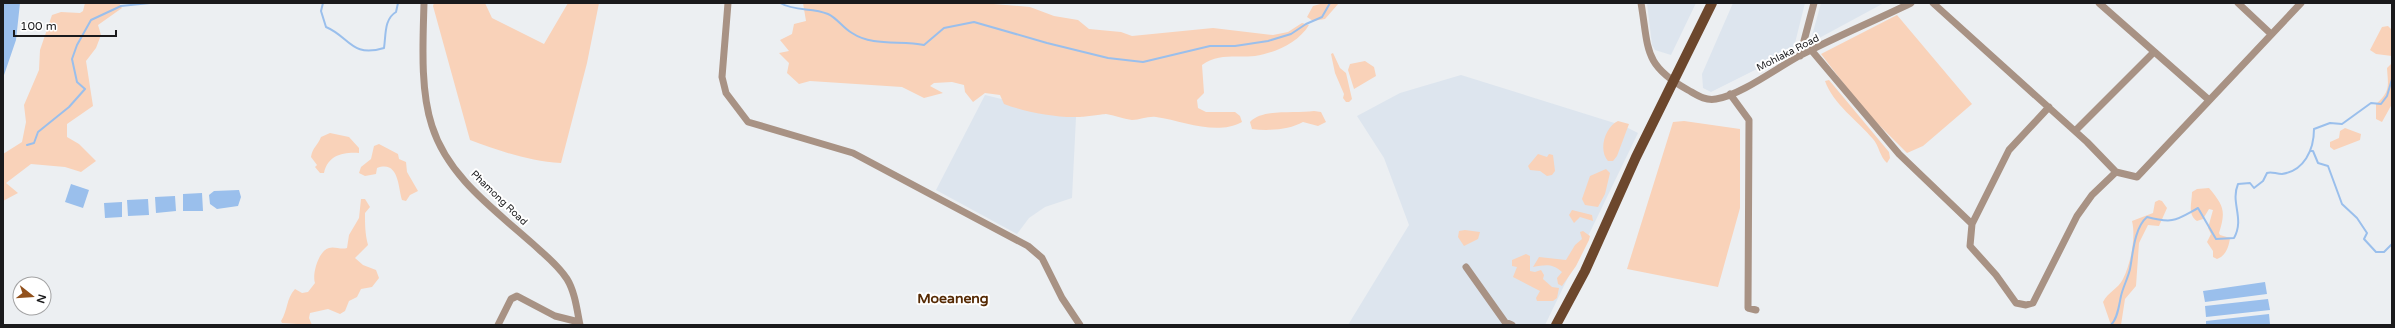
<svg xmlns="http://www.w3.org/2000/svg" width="2395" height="328" font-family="'Varela Round',sans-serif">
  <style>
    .built { fill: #dde5ee }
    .green { fill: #f9d2b9 }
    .water { fill: #9abfec }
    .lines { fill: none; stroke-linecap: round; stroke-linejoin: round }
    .stream { stroke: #9abfec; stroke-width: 2 }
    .street { stroke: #a89284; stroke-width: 7 }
    .primary { stroke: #6c472d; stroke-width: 10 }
    .labels { text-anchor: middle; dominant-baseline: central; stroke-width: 4; stroke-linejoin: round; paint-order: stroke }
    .street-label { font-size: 10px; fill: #1a1a1c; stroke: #fff }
    .district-label { font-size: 14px; font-weight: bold; fill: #562a04; stroke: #fff }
  </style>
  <rect width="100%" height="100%" fill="#eceff2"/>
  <path class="built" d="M1647,3H1696L1671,55L1655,50L1652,45Z
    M1733,3H1805L1793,51L1711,92L1703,88L1702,74Z
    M1821,3H1884L1810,43Z
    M1461,75L1624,126L1638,133L1545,325H1348L1409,225L1384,158L1357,116L1400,93Z
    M985,95L1076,117L1072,198L1045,207L1029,218L1017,234L936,190Z"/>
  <path class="green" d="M85,3H119L122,8L98,25L101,35L96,48L86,61L93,106L67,124V137L79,144L96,161L81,172L65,167L31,164L6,183L18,193L3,201V154L22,142L26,122L24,105L39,70L40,50L52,15L61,12L80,13L83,11Z
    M434,3H485L492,18L544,44L568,3H599L587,63L561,163C528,161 500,151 470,140L433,6Z
    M803,3H981L1030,7L1054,16L1078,20L1089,29L1121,32L1132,36L1213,28L1273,35L1288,32L1302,23L1309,25C1298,43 1275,53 1255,56C1235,58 1219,53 1202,65L1204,93L1197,100L1198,108L1206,112H1235L1240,116L1242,122C1216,136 1184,121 1156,117C1148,116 1140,120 1132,120C1123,119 1114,115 1106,114C1103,114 1085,117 1079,117C1056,118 1025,112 1004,104L1000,95L985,93L973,102L965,92L964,85L952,82L934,83L930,86L943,93L924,98L902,87L810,81L799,84L787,73L789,63L779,53L789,51L780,40L792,34L794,24L806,21Z
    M1324,3H1339L1325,19L1313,21L1307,17L1313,6Z
    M1897,15L1972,104L1923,146L1907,153L1864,110L1821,54Z
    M2388,26L2392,30V56L2376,54L2370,50L2382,27Z
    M1333,53L1340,68L1346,73L1352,99L1349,102H1346L1343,98L1344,94L1335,73L1331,54Z
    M1365,61L1374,67L1376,76L1354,89L1348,70L1350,64Z
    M2392,63V104L2382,122L2376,119V104C2391,91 2388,85 2387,68Z
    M1829,80L1889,152L1890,158L1887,163C1880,157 1879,146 1873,139C1858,121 1833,104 1825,81Z
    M1314,111L1321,112L1326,122L1318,126L1303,122C1289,130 1268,131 1252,129L1250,122C1263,108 1296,114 1314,111Z
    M1618,121L1629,124L1617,156L1613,161H1608C1598,150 1605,127 1618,121Z
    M1684,121L1740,129V208L1718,287L1627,269L1673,122Z
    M2345,128L2361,134L2360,140L2334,150L2330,147V142L2339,138L2340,131Z
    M330,133L349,137L359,148V153C343,152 328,155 324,173H320L315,167L317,165L311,157C312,148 318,145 321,137Z
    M379,144L398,154L399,159L406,162L407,172L418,191L410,195L406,201L402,200C398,187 399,160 377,168L376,174L365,176L359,173L361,167L371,159L374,146Z
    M1538,154L1547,157L1549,154L1553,155L1555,171L1552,175L1547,176L1540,171L1530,170L1528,166Z
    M1606,169L1610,173L1605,194L1598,207L1585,205L1582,199L1590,176Z
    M2209,188C2224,206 2226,211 2219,233L2220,235L2230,238C2229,246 2226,256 2217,259L2213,257V251L2207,242L2211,234L2208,228L2213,210L2209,209L2203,219L2197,221C2187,214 2192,203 2192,192L2197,189Z
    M361,199H365L370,207L365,213C365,225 365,233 368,245L355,258L363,265L376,270L379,278L372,287L361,289L357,297L349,301L345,311L340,314L328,309L310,313L309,318L312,325L282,323L281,321C288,310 286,299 295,289L302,293L308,292L315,283C312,275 318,251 329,248C334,246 341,250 347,248L349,235L359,218Z
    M2159,200L2162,201L2167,208L2159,226L2148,225L2139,243L2136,286L2125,299L2121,325H2111L2103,302C2108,292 2118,289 2123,279C2131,263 2136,237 2132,221L2153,213L2155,202Z
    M1572,210L1592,215L1593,221L1580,217L1574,223L1569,215Z
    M1465,230L1480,232L1478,239L1464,246L1458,237L1459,231Z
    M1583,231L1590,236L1589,240L1576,266L1562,286L1558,284L1557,278L1562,272C1552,263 1545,265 1533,267L1539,257L1566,260L1575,245L1582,239L1580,232Z
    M1526,254L1530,256V271L1535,272L1541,270L1544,275L1543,279L1552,287L1559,288L1557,298L1553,301H1537L1536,298L1540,291L1513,277L1517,267L1512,266V260Z"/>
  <path class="water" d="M3,3H20L16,40L3,78Z
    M71,184L89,190L83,208L65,202Z
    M239,190L241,197L238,206L217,209L210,204L209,195L214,191Z
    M202,193L203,211H183V194Z
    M175,196L176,211L156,213L155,197Z
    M148,199L149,215L128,216L127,200Z
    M122,202V217L105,218L104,203Z
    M2265,282L2267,294L2205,302L2203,291Z
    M2268,299L2270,310L2206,317L2205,306Z
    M2269,314L2270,324L2206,325V321Z"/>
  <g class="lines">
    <path class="stream" d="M323,3L321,11L326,27C350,37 351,58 384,48C386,35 384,19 396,12L398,3
      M780,3C796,12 812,7 828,14C837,18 843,28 852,33C873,47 901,40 924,45L944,28L974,22L1047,43L1108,58L1143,62L1210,46H1235L1268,41L1291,34L1306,24L1322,17L1330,3
      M27,145L34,143L38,132L69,107L85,89L77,82L72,59L77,45L91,20L121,6L150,3
      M2310,151H2313L2318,163L2328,166L2342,204L2357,218L2367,233L2364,239L2376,252H2384L2392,244
      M2111,325C2118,318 2119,305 2121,296C2123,287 2128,278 2130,269C2133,254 2134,228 2147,217C2174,224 2176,220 2198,208L2216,239L2234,238C2245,218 2230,203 2238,184L2250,183L2254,188L2263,181L2267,173C2271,171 2276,174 2282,174C2304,171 2314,150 2314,129L2330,123L2342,124L2371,103L2381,104L2387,96L2392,79"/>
    <path class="street" d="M424,3C423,41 420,90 432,126C448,177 495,210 533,244C545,255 558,265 567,279C575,292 577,310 580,325
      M728,3L722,77L726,93L748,122L853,153L1028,246L1042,258L1062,298L1080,325
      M1641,3C1649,50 1643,65 1688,90C1697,95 1705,101 1716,99C1739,96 1777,68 1799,56C1835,37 1874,21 1911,3
      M1933,3L2087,142L2116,172L2137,177L2301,3
      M2099,3L2209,100
      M2238,3L2271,34
      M1812,51L1899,154L1972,224L2009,150L2049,107
      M1800,56L1814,3
      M1730,94L1749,120L1748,308L1756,310
      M2075,131L2154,52
      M1972,224L1970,246L1996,275L2016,303L2026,305L2033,303L2077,216L2092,195L2116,172
      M1466,267L1505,322L1512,325
      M498,325L511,299L517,296L555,316L579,322"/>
    <path class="primary" d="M1556,325L1585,271L1636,157L1712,3"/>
  </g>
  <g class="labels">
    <g class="street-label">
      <text transform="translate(1788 53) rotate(-27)">Mohlaka Road</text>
      <text transform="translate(499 198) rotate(44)">Phamong Road</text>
    </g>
    <g class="district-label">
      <text x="953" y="298">Moeaneng</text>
    </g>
  </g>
  <rect width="2395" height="328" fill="none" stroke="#1a1a1c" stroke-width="8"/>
  <g transform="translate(32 296) rotate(107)"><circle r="19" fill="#ffffff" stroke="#a3a3a4"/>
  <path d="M0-3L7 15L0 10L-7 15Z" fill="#91501b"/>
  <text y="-6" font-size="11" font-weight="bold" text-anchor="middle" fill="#1a1a1c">N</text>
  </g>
  <path d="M14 30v6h102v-6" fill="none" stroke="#1a1a1c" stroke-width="2"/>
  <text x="20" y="30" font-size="12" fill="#1a1a1c" stroke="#ffffff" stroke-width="3" paint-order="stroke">100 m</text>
</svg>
